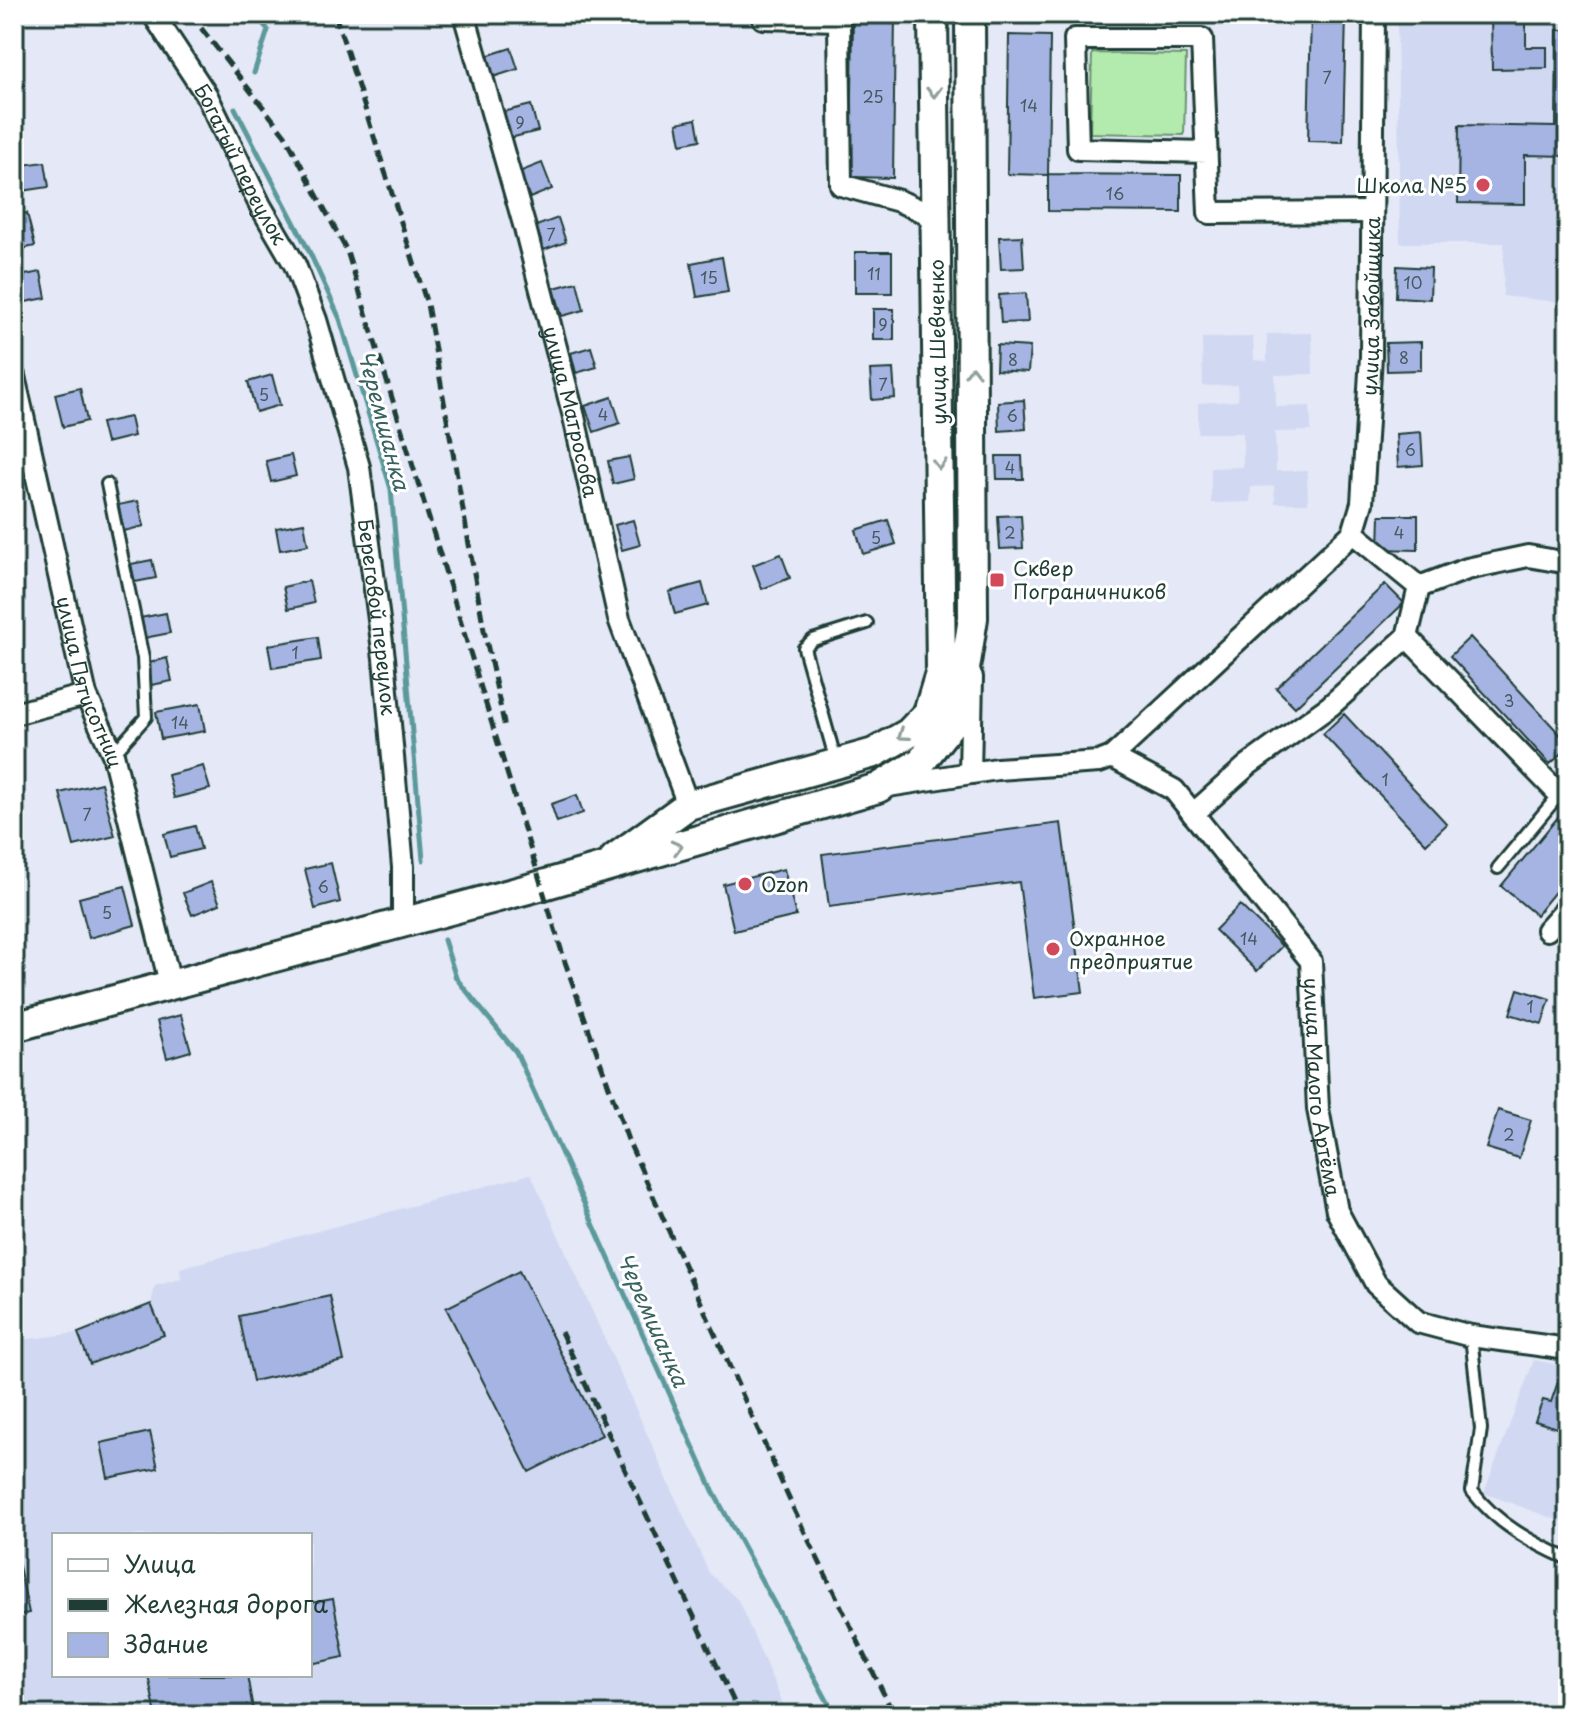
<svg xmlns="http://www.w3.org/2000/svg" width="1582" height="1729" font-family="'Playpen Sans',sans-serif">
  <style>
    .built { fill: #d1d8f1; fill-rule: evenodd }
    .green { fill: #b3eaad; stroke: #699470; stroke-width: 2 }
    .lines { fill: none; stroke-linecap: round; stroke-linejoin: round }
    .stream { stroke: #5c999b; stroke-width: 5 }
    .building { fill: #a6b4e3; stroke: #1f3d34; stroke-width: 2 }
    .service-casing { stroke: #1f3d34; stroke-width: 16 }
    .minor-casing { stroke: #1f3d34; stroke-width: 26 }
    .secondary-casing { stroke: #1f3d34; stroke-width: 34 }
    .service { stroke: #fff; stroke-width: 10 }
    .minor { stroke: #fff; stroke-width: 20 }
    .secondary { stroke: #fff; stroke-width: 28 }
    .rail { stroke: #1f3d34; stroke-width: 5; stroke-dasharray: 12 6; stroke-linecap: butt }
    .oneway { stroke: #8f9e9a }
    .poi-dot { fill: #d1495b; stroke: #fff; stroke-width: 3 }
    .labels { text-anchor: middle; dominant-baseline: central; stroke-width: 6; stroke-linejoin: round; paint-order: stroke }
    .number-label { font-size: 16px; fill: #415b60 }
    .street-label { font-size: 20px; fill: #1f3d34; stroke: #fff }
    .poi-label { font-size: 20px; fill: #1f3d34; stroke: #fff; text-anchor: start }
    .water-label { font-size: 22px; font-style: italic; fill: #38635f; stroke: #fff }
  </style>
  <rect width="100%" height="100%" fill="#e4e8f7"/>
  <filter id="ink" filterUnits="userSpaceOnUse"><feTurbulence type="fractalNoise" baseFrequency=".0125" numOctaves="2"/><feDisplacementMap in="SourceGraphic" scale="16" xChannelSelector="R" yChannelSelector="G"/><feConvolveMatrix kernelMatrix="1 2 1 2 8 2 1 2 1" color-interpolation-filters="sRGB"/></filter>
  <g filter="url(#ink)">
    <path class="built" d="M1397,14H1568V303L1503,296L1504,243H1400Z
      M1312,333L1313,374L1275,375L1276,407L1310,406L1311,431L1275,432L1276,471H1307L1308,503H1275L1274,486L1251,487L1250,502L1211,503V468L1243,467V433H1198V403L1238,401L1237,385L1203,386L1202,338L1253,337L1254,360L1267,361V334Z
      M531,1174L709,1573L738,1600L788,1715H14V1341L78,1333L151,1304L155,1286L181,1279L180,1268ZM54,1535H310V1675H54Z
      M1534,1360L1568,1367V1524L1484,1493Z"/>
    <path class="green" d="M1092,53L1186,55L1184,135L1090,133Z"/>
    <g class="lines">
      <path class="stream" d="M254,73L268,30L256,14
        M235,108L309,251L340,319L391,489L423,860
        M444,940L456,978L516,1052L715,1495L835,1715"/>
    </g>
    <path class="building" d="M853,14H895L893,178L851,177Z
      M1011,14H1152V16L1011,18Z
      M1311,14H1346L1343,142L1308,141Z
      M1491,14H1526V47H1547V68L1492,69Z
      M1557,30H1568V156L1525,155V204L1458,203L1459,125L1556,127Z
      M1557,30H1568V156L1525,155V204L1458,203L1459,125L1556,127Z
      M1009,35L1050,36L1048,175L1007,174Z
      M511,48L518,69L493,77L486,56Z
      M531,105L538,131L510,138L503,112Z
      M696,119L700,140L681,144L677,123Z
      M45,162L49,187L15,192L14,166Z
      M542,163L552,189L530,198L519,172Z
      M1048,174L1181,175V212L1048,211Z
      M27,213L35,246L14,251V216Z
      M558,218L566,242L544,250L536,226Z
      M1022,236L1024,268L1001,269L999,237Z
      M855,252H892V293H855Z
      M722,257L728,292L697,297L691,263Z
      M1397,266L1431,268L1430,299L1396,297Z
      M41,272L46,298L20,303L14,277Z
      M577,282L584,310L562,316L554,288Z
      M1026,293L1028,322L1001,323L999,295Z
      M873,309H894V340H873Z
      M1421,342V370L1387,371L1386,343Z
      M997,345L1030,347L1028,372L996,370Z
      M591,347L597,367L576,373L571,353Z
      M893,369L895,398L872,400L870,370Z
      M272,375L280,405L256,412L248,382Z
      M80,388L87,421L63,427L55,394Z
      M612,397L620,423L594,432L585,406Z
      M1024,400L1026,429L999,431L998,402Z
      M130,417L134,436L106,443L101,423Z
      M1421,432L1423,465L1398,467L1396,434Z
      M291,455L296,476L271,482L266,461Z
      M996,456H1022L1023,479H997Z
      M629,457L634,479L613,484L608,461Z
      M138,501L144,526L124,531L118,505Z
      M1021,515L1023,548L1000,549L998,516Z
      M1380,515H1418V550L1379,549Z
      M633,520L640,545L622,550L615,525Z
      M888,520L896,544L863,554L856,530Z
      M304,523L308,545L280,550L276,528Z
      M781,554L790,578L762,589L753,565Z
      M152,560L156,578L135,582L131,564Z
      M309,581L314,603L288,609L283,587Z
      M702,583L708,605L675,614L669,592Z
      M1385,584L1404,603L1295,707L1276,688Z
      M166,613L170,633L144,638L140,618Z
      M318,637L321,660L272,668L268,645Z
      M1470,637L1568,743V748L1550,764L1450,656Z
      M167,658L172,681L151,685L146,664Z
      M200,704L205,731L161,739L156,712Z
      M1344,714L1447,824L1426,844L1323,734Z
      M203,766L210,789L174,798L168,775Z
      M101,783L115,836L74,846L60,793Z
      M577,795L583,813L557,822L551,804Z
      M1568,805V876L1536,915L1501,886Z
      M1061,823L1083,992L1034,998L1019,882L829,907L822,854Z
      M195,826L201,849L170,857L164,834Z
      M331,863L340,902L315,909L305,869Z
      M784,869L796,916L734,931L723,884Z
      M211,882L220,904L192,915L183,893Z
      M125,886L135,925L89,938L79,898Z
      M1240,905L1282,946L1257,971L1215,930Z
      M1518,989L1550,999L1542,1024L1510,1014Z
      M181,1015L191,1051L167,1058L157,1021Z
      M1498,1110L1531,1120L1519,1158L1486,1148Z
      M519,1271L602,1435L529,1472L446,1308Z
      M330,1296L344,1361L253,1381L239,1316Z
      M151,1304L164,1335L90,1364L78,1333Z
      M1559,1379L1568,1382V1415L1563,1430L1535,1421L1543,1400L1551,1402Z
      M150,1432L158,1468L108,1478L101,1443Z
      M17,1557L29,1613L14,1616V1558Z
      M333,1599L344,1657L310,1664V1603Z
      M148,1675H247L254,1715H156Z"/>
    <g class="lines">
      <g class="service-casing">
        <path id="service" d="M107,484L143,658L146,717L113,754
          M836,761L804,648L813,640L867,623
          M1498,868L1568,784
          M1471,1336L1481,1429L1472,1491C1497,1524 1531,1542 1568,1559"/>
      </g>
      <g class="minor-casing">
        <g id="minor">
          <path id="s1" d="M153,14L207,96L260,205L295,265L316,320L359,467L384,658L403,867V921"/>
          <path id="s2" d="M464,14L525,228L574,417L619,619L688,805"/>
          <path d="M762,14L763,18L839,20L841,185L899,201L935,217"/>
          <path d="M1207,152L1078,149L1075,39H1202L1209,213L1372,212"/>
          <path id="s3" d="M14,376L86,695L113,754L171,987"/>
          <path d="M1419,587L1467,569L1528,556L1568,563"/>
          <path d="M1407,637L1559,794"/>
          <path d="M14,714L86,695"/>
          <path id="s4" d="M1112,757L1174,790L1311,961L1318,1109L1337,1211L1376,1284L1418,1322L1471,1336L1568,1349"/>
          <path d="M970,773L972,677"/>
          <path id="s5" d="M888,786L997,769L1099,762L1112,757L1353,533L1362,503L1371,356L1374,14"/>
          <path d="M1193,814L1248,765L1330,706L1407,637L1419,587L1353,533"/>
          <path d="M1547,930L1568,907"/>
        </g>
      </g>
      <g class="secondary-casing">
        <path id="secondary" d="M615,858L688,805L874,753L909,733L928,713L941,670L933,14
          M14,1027L543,885L878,788L921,762L949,726L961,694L973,618L970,14"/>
      </g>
      <use href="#service" class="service"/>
      <use href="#minor" class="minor"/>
      <use href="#secondary" class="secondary"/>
      <path class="rail" d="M190,14L285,135L347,251L565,962L628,1140L795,1512L894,1715
        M335,14L427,304L484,630L505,728
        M561,1332L740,1715"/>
    </g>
    <defs><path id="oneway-chevron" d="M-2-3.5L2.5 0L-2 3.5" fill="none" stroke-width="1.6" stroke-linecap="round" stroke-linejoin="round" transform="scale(2)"/></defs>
    <g class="oneway">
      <use href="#oneway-chevron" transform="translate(934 92) rotate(89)"/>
      <use href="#oneway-chevron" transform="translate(972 372) rotate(-90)"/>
      <use href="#oneway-chevron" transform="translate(939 464) rotate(89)"/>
      <use href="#oneway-chevron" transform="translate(903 735) rotate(145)"/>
      <use href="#oneway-chevron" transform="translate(677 847) rotate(-15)"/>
    </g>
  </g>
  <g class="poi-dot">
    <circle cx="1483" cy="185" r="8"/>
    <rect x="989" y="572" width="16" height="16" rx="4"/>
    <circle cx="745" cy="884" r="8"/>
    <circle cx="1053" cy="949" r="8"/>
  </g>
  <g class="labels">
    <g class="number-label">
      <text x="1327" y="77">7</text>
      <text x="873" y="96">25</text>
      <text x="1029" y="105">14</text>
      <text x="520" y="122">9</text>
      <text x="1115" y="193">16</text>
      <text x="551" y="234">7</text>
      <text x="874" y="273">11</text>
      <text x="709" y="277">15</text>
      <text x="1413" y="282">10</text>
      <text x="883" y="324">9</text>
      <text x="1404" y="357">8</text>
      <text x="1013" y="359">8</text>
      <text x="883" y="384">7</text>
      <text x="264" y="394">5</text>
      <text x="603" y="414">4</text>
      <text x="1012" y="415">6</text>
      <text x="1410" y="449">6</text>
      <text x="1010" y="467">4</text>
      <text x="1010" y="532">2</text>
      <text x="1399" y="532">4</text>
      <text x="876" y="537">5</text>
      <text x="295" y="652">1</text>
      <text x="1509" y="700">3</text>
      <text x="180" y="722">14</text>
      <text x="1385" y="779">1</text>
      <text x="87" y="814">7</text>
      <text x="323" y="886">6</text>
      <text x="107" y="912">5</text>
      <text x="1249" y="938">14</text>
      <text x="1530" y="1006">1</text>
      <text x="1509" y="1134">2</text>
    </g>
    <g class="street-label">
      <text stroke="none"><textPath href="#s1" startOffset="174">Богатый переулок</textPath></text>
      <text stroke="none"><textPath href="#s5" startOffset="784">улица Забойщика</textPath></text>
      <text transform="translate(937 342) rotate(-91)">улица Шевченко</text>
      <text stroke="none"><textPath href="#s2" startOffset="412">улица Матросова</textPath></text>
      <text stroke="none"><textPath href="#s1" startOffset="652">Береговой переулок</textPath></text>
      <text stroke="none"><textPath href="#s3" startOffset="316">улица Пятисотниц</textPath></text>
      <text stroke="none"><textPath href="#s4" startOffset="416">улица Малого Артёма</textPath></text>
    </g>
    <g class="poi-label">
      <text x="1467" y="185" text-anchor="end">Школа №5</text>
      <text x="1013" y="568">Сквер<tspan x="1013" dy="23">Пограничников</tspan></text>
      <text x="761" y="884">Ozon</text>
      <text x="1069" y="938">Охранное<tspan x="1069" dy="23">предприятие</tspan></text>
    </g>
    <g class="water-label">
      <text transform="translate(385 420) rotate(75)">Черемшанка</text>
      <text transform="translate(654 1319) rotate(66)">Черемшанка</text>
    </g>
  </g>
  <rect width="1582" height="1729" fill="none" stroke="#fff" stroke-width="48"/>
  <rect x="24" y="24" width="1534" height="1681" fill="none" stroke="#1f3d34" stroke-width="3" filter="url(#ink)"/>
  <rect x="52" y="1533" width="260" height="144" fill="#ffffff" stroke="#a5b1ae" stroke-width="2"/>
  <rect x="68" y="1559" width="40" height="12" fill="#ffffff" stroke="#a5b1ae" stroke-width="2"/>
  <text x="124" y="1573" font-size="24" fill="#1f3d34">Улица</text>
  <rect x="68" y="1599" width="40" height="12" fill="#1f3d34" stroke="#a5b1ae" stroke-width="2"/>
  <text x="124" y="1613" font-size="24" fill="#1f3d34">Железная дорога</text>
  <rect x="68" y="1633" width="40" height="24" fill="#a6b4e3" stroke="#a5b1ae" stroke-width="2"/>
  <text x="124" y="1653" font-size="24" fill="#1f3d34">Здание</text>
</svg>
